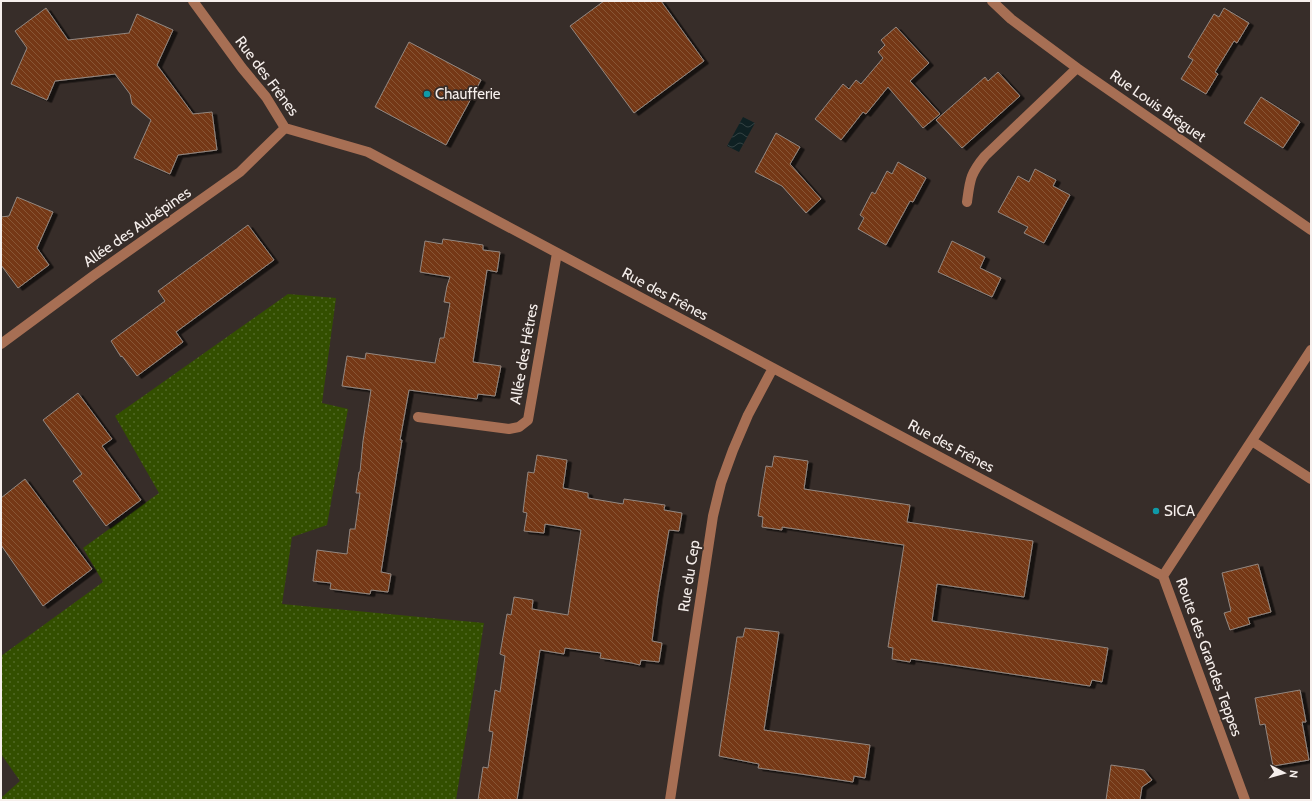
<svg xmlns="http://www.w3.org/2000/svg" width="1312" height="801" font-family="Cabin,sans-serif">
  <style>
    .grass { fill: url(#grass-dots) }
    .water { fill: url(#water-waves) }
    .building { fill: url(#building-back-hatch); stroke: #938781; filter: url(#shadow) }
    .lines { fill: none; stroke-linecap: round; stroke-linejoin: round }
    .minor { stroke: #a76f54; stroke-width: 10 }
    .culture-dot { fill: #0f9aa8; stroke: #372d29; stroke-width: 1.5 }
    .labels { text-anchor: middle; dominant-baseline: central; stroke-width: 3.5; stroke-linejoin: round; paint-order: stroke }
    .street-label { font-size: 15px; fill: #f6efec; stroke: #372d29 }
    .poi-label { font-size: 15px; fill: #f6efec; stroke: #372d29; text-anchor: start }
  </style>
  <defs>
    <pattern id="grass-dots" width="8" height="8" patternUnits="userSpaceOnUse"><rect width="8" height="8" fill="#334f00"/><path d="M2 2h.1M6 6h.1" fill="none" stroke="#516925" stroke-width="1.8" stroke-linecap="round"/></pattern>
    <pattern id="water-waves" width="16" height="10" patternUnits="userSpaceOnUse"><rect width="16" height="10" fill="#0f2123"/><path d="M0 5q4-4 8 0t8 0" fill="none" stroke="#334243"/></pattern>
    <pattern id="building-back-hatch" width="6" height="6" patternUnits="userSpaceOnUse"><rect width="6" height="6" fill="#743913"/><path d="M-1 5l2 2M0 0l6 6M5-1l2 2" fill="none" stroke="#885636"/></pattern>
    <filter id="shadow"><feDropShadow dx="4.5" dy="2.5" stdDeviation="0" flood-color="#0009"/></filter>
  </defs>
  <rect width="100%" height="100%" fill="#372d29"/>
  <path class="grass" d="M288,294L336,298L322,403L348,409L327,525L292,537L282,604L484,623L456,800H1V798L20,781L1,754V656L103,582L83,548L159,493L115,416Z"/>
  <path class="water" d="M743,117L755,123L739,152L727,146Z"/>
  <path class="building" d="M604,1H661L704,61L634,113L570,26Z
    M46,8L68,40L129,33L137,14L173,30L157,65L193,114L212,112L217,150L178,155L170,174L134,158L151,120L132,104L130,94L115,74L55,81L47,100L11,84L27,48L15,31Z
    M1224,8L1249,23L1237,43L1234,41L1215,72L1218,74L1206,94L1181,79L1193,60L1188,57L1214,14L1219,17Z
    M896,27L929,63L910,81L940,114L923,128L888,87L866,114L863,112L841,140L815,119L843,84L849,89L856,80L861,84L883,58L878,52L885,45L881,40Z
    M409,42L481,80L446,145L375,107Z
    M998,72L1020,96L962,148L936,120L985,77L988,81Z
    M1261,97L1300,122L1283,148L1244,123Z
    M776,133L800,147L790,164L821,199L806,213L782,186L755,172Z
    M898,162L926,178L913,202L910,201L886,245L858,229L864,218L860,215L872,192L875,194L887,171L892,174Z
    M1035,169L1056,180L1053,186L1070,195L1044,243L1024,233L1028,227L998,212L1018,176L1029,182Z
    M17,197L53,212L37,248L49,265L18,288L1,265V217L9,216Z
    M248,225L274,260L176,332L183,342L137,376L122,356L121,357L111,341L165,301L158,291Z
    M443,239L483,245V250L500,252L497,272L487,270L473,362L501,366L495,396L478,394L477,399L409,390L400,440H402L381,572L391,574L388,592L371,590L370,594L330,589L331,583L313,581L317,550L347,554L350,529H355L360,493H356L359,472H360L363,441L371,390L342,386L347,356L365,359L366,353L435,363L440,338H444L450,303L444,302L447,286L450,277L420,272L425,241L442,244Z
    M952,241L985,257L980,268L1001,278L992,297L938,272Z
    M78,393L112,439L102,446L141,500L106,526L73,481L82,474L43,420Z
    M537,455L567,460L563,488L588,493V498L623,504L624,499L665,505L664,510L682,513L679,531L669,530L658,595L652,641L662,643L659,662L641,660L640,665L632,663L600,658L601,653L565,648L564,654L540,650L517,800H478L483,767L488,768L493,732L489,731L495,690L500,692L505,656L500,654L507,614L511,615L514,597L533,600L532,609L568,615L581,530L545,524L544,533L524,531L527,513L523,512L528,472L534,473Z
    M774,456L808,461L804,489L910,505L907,522L1033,541L1024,597L937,584L932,621L1108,648L1102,682L1092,680L1090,686L940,663L911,659L910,662L892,659L893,648L888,647L904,545L782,527V530L762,527L763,517L758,516L762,489L766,466L772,467Z
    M25,479L92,569L43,606L1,545V498Z
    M1258,564L1271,612L1248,618L1250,624L1230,630L1224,613L1231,611L1222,573Z
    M745,628L779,632L764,730L870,745L865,778L854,776L853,782L801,774L758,768L759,764L719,756L737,637H743Z
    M1300,690L1306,722H1302L1309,760L1273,766L1265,724L1260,725L1255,698Z
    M1111,765L1144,770L1152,780L1142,787L1140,800H1106Z"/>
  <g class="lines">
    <path class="minor" d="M193,1L242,68L266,97L285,128L368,152L1163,576
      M992,1L1011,19L1077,68L1311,230
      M967,202C970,180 970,174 985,156L1077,68
      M1,344L93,276L240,172L285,128
      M418,417L509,429L519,427L528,420L557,253
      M1252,441L1311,479
      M670,800L713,516L721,483L733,450L748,415L773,368
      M1245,800L1163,576L1311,350"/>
  </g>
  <g class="culture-dot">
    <circle cx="427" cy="94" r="4"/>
    <circle cx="1156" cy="511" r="4"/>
  </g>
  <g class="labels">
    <g class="street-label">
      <text transform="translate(267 76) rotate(53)">Rue des Frênes</text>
      <text transform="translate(1158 106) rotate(35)">Rue Louis Bréguet</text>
      <text transform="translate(137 227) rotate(-35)">Allée des Aubépines</text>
      <text transform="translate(665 294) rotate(28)">Rue des Frênes</text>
      <text transform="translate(524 354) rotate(-80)">Allée des Hêtres</text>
      <text transform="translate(951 446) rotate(28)">Rue des Frênes</text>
      <text transform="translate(689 576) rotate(-81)">Rue du Cep</text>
      <text transform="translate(1209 657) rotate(70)">Route des Grandes Teppes</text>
    </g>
    <g class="poi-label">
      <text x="435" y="94">Chaufferie</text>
      <text x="1164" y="511">SICA</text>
    </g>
  </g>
  <rect width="1312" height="801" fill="none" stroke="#f6efec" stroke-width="4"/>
  <g transform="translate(1284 773) rotate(96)" stroke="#372d29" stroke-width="3" paint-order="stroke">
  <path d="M0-3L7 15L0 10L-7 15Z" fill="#f6efec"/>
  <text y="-6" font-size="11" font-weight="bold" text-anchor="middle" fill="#f6efec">N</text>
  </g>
</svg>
